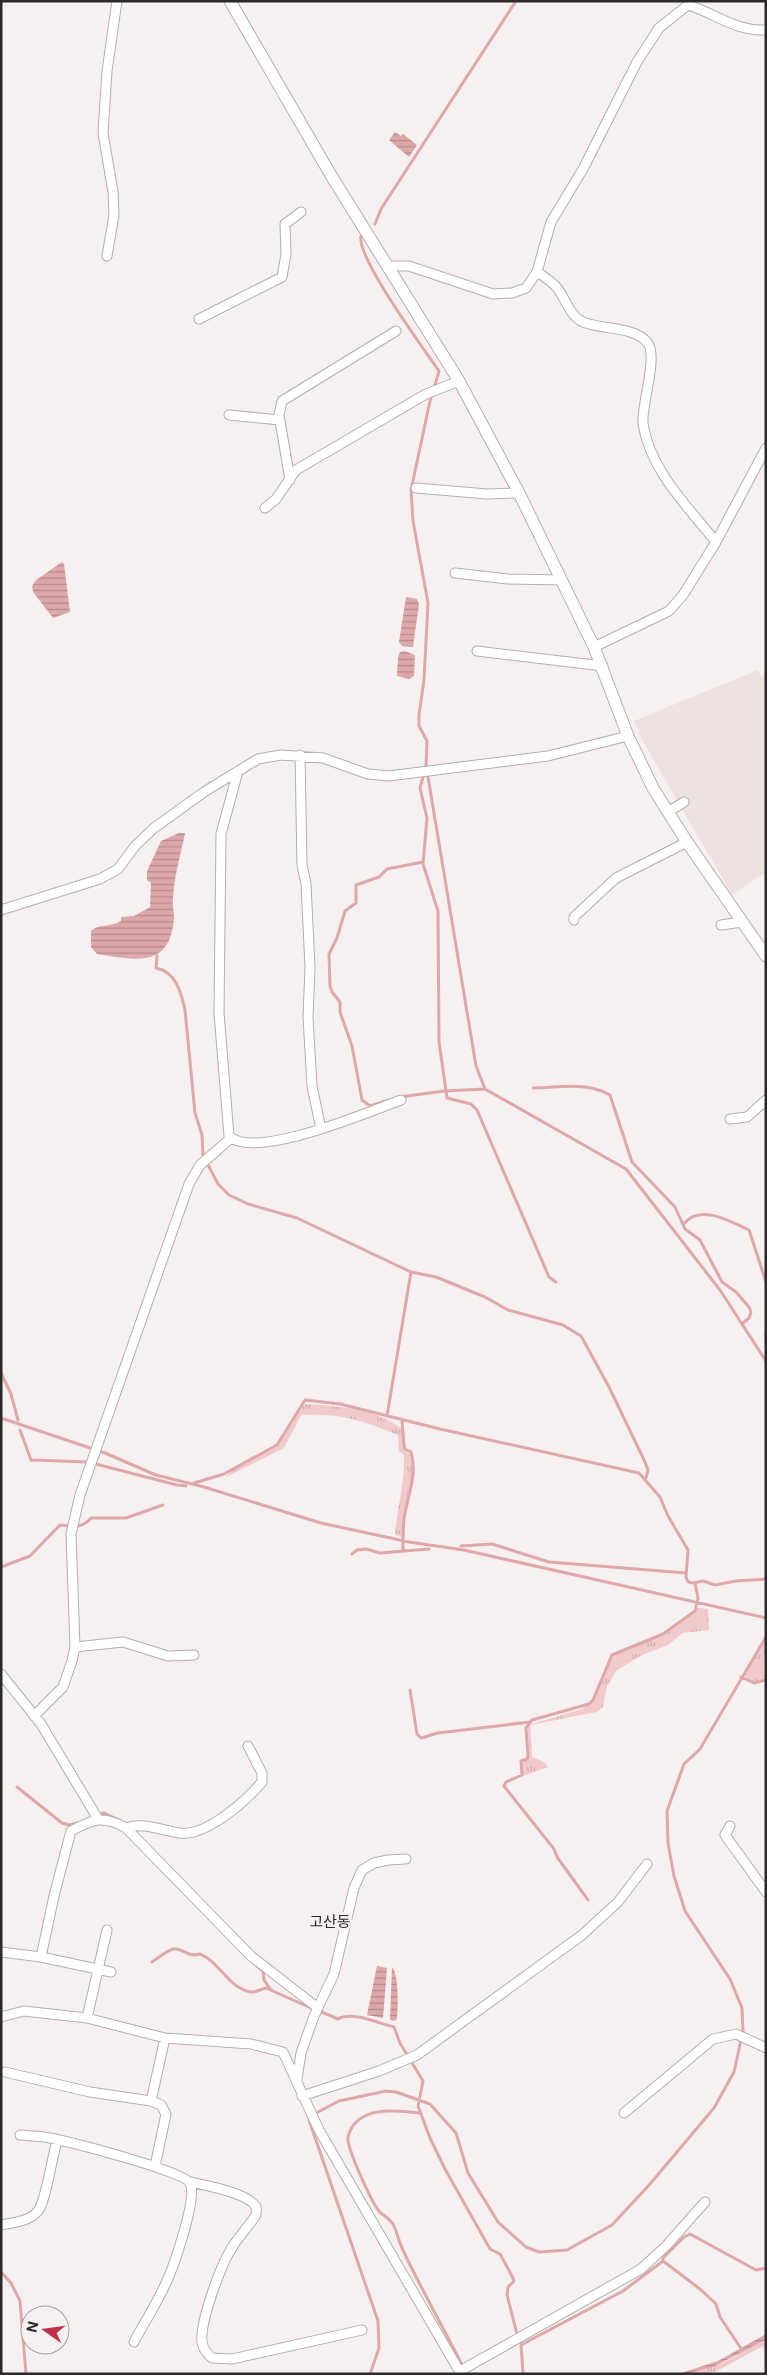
<svg xmlns="http://www.w3.org/2000/svg" width="767" height="2375" font-family="Inter,'Noto Sans KR',sans-serif">
  <style>
    .built { fill: #f0e1e1 }
    .grass { fill: url(#grass-tufts) }
    .water { fill: url(#water-rules) }
    .lines { fill: none; stroke-linecap: round; stroke-linejoin: round }
    .stream { stroke: #dea8a9; stroke-width: 3 }
    .minor-casing { stroke: #b4aeae; stroke-width: 11 }
    .tertiary-casing { stroke: #b4aeae; stroke-width: 13 }
    .minor { stroke: #fff; stroke-width: 9 }
    .tertiary { stroke: #fff; stroke-width: 11 }
    .labels { text-anchor: middle; dominant-baseline: central; stroke-width: 5; stroke-linejoin: round; paint-order: stroke }
    .quarter-label { font-size: 15px; fill: #2b2929; stroke: #f6f0f0 }
  </style>
  <defs>
    <pattern id="grass-tufts" width="24" height="20" patternUnits="userSpaceOnUse" patternTransform="scale(1.25)"><rect width="24" height="20" fill="#f1cacb"/><path d="M3 7l-1-3M5 7V3M7 7l1-3M15 17l-1-3M17 17v-4M19 17l1-3" fill="none" stroke="#cfaeae"/></pattern>
    <pattern id="water-rules" width="6" height="5" patternUnits="userSpaceOnUse" patternTransform="scale(1.25)"><rect width="6" height="5" fill="#dea8a9"/><path d="M0 2.5h6" fill="none" stroke="#b4898a"/></pattern>
  </defs>
  <rect width="100%" height="100%" fill="#f6f0f0"/>
  <path class="built" d="M758,670L761,677L766,674V872L732,895L641,738L634,721Z"/>
  <path class="grass" d="M307,1404C337,1406 377,1409 402,1429L404,1450L410,1453C418,1480 403,1510 402,1537L395,1535C397,1508 405,1483 404,1455L399,1451L398,1435C365,1421 338,1412 301,1415L284,1448L226,1477L231,1471L277,1447L304,1405Z
    M698,1608L708,1609L709,1630L683,1633L668,1645L642,1655L617,1670L607,1686L603,1707L597,1712L530,1725L532,1757L544,1762L548,1767L523,1776L521,1765L529,1755L528,1725L582,1709L594,1700L613,1656L618,1652L664,1635Z
    M766,1640L764,1672L766,1679C759,1682 749,1685 745,1675Z
    M763,2340H766V2351L763,2346L715,2372L688,2374L725,2362Z"/>
  <path class="water" d="M395,132L401,136L403,134L417,145L409,157L389,140Z
    M62,562L64,564L70,612L53,618L33,592L32,586L36,580Z
    M406,597L417,599L419,604L413,647L402,646L399,642Z
    M405,651L415,655L414,676L409,679L397,676L398,657L400,652Z
    M179,833H185L184,838C180,858 174,877 173,898C172,905 174,911 174,918C170,969 136,960 97,954L91,947V931C98,924 112,927 121,921V917L134,916L150,907L151,883L147,880V871L161,841Z
    M377,1966L387,1968L383,2018L367,2015Z
    M392,1967C399,1975 398,2007 397,2019L394,2021L390,2020Z
    M766,2334L765,2340L715,2366L688,2374H678L718,2361Z"/>
  <g class="lines">
    <path class="stream" d="M375,224L381,209L516,1
      M361,236C356,257 424,349 439,371L430,401L411,490L413,521L428,603L424,680L419,715V726L427,741L426,766
      M423,777L420,788L427,818L423,864L438,911L439,1042L447,1098L471,1104L477,1110L549,1277L556,1282
      M428,777L476,1066L485,1089L626,1169L720,1290L766,1361
      M157,956L156,968C176,972 181,992 185,1010L195,1113L202,1135L203,1155L218,1184L229,1195L248,1204L297,1218L411,1272L387,1416
      M533,1088C560,1088 586,1081 610,1095L632,1162L675,1207L685,1229L700,1240L722,1282L736,1292L749,1307L751,1312L749,1318L742,1324
      M400,1097L444,1091L485,1089
      M389,1100L370,1106L362,1100L352,1046L340,1012V1002L332,992L330,986L329,954L337,938L345,911L356,903V885L379,877L387,869L423,862
      M684,1224C699,1203 732,1222 749,1230L766,1282
      M411,1272L436,1277L485,1297L508,1310L563,1325L581,1336L609,1387L645,1462L648,1470L646,1478
      M766,1332V1345
      M1,1373L11,1394L18,1420
      M1,1418L105,1453L156,1475L204,1487L321,1523L409,1542L464,1550L766,1618
      M402,1420L404,1446L405,1449L411,1452C418,1475 407,1497 404,1519C403,1529 403,1541 403,1551
      M20,1430L31,1460L88,1462L177,1485L186,1486
      M194,1483L224,1474L277,1445L305,1400L340,1404L440,1429L639,1473L660,1497L668,1516L688,1550L686,1577L688,1582L693,1583L703,1581L715,1585L736,1581L766,1579
      M461,1546L492,1544L549,1562L686,1573
      M352,1554L357,1550L366,1549L380,1553L429,1549
      M1,1567L30,1556L60,1525C73,1526 82,1529 91,1518H126L163,1505
      M741,1677L754,1683L766,1680
      M410,1690L417,1734L421,1738L438,1733L530,1722
      M17,1787L62,1823L69,1825L77,1823
      M97,1815L104,1813L119,1820
      M588,1900L557,1857L554,1849L504,1786L506,1782L522,1775L521,1761L527,1759L528,1756L526,1728L532,1720L589,1704L593,1700L612,1655L663,1634L695,1611L698,1598L695,1583
      M152,1962C158,1958 166,1951 173,1949C182,1947 187,1958 200,1954C220,1962 229,1989 251,1992C255,1993 261,1989 266,1988L311,2008
      M257,1966L263,1971L264,1980L271,1990
      M317,2010L338,2019C352,2011 378,2023 394,2027L400,2043L423,2081L418,2106L430,2138L445,2169L490,2249L500,2254L513,2278L514,2281L508,2287L507,2295L517,2334
      M743,2032L742,2008L730,1979L685,1911L674,1876L668,1843L667,1811L684,1764L700,1749L766,1637
      M318,2112L339,2101L386,2091L396,2092L430,2104L456,2133L468,2173L498,2222L526,2247L539,2252L567,2250L612,2225L650,2184L714,2108L734,2072L741,2040
      M420,2113C396,2110 356,2105 348,2137C346,2147 371,2200 378,2210C383,2216 391,2219 394,2226C397,2233 399,2241 402,2248C420,2287 442,2325 461,2363
      M309,2120L378,2321L379,2348L370,2374
      M663,2261L700,2289L716,2304L720,2317L742,2350
      M1,2272L11,2283L20,2301L26,2374
      M521,2344L523,2374
      M521,2345L623,2291L663,2261V2258L684,2237L690,2234L756,2270L766,2268"/>
    <g class="minor-casing">
      <path id="minor" d="M107,256L114,215L113,192L103,133L107,71L117,1
        M387,266H409L493,294L512,293L526,288L537,272L551,222L583,169L637,62L659,28L688,5C717,14 734,31 766,30
        M537,272C545,277 553,282 558,289C566,300 570,316 583,322C602,330 633,326 647,342C659,355 641,405 643,424C650,470 688,507 716,542
        M199,319L282,277L286,254L285,224L301,212
        M229,415L280,420
        M290,480L279,415L282,401L396,331
        M416,488L487,494L519,493
        M265,508L276,499L296,470L426,394L459,381
        M455,573L508,579L561,580
        M594,647L669,611L683,595L716,542L766,448
        M477,651L603,666
        M300,755L302,865L306,884L310,967L308,1017L312,1086L321,1129
        M238,771L221,834L219,1013L229,1136C255,1161 370,1111 401,1100
        M668,812L684,802
        M1,910L100,879L118,869L135,846L154,828L204,792L258,759L281,755L323,758L368,774L389,776L548,756L628,736
        M574,920V917L616,878L687,842
        M721,925L742,922
        M730,1119L747,1117L766,1100
        M75,1647L123,1642L168,1656L194,1655
        M1,1674L41,1724L98,1819
        M34,1716L63,1687L72,1661L75,1647L71,1534L80,1495L189,1184L200,1165L231,1138
        M730,1826L725,1835L766,1892
        M126,1828C144,1822 160,1830 179,1833C206,1837 246,1801 262,1782V1773L248,1746
        M107,1930L87,2018L165,2038L251,2044L283,2052L319,2130L461,2374
        M1,1952L41,1957L111,1972
        M41,1957L54,1896L71,1831C93,1819 103,1815 126,1828L251,1956L318,2008
        M1,2017L24,2011L87,2018
        M5,2072L90,2092L151,2101
        M297,2079L301,2053L314,2016L334,1974L354,1888L362,1870L374,1863L388,1860L406,1859
        M302,2096L379,2071L417,2055L582,1935L618,1902L647,1864
        M624,2113L713,2039L736,2034L766,2048
        M20,2135C30,2136 40,2136 50,2138C70,2142 184,2171 190,2183C198,2197 173,2269 165,2285C156,2305 144,2323 134,2342
        M155,2166L166,2114L161,2105L151,2101L165,2038
        M190,2182C204,2185 249,2193 256,2207C257,2209 256,2212 256,2215C249,2226 240,2235 233,2246C221,2264 200,2321 202,2342C203,2349 207,2354 212,2358L232,2359L362,2330
        M1,2225C13,2223 30,2221 38,2211C46,2201 52,2157 57,2141
        M460,2371L641,2269L667,2245L705,2202"/>
    </g>
    <g class="tertiary-casing">
      <path id="tertiary" d="M230,1L332,177L459,381L519,493L594,647L628,736L653,788L687,842L766,956"/>
    </g>
    <use href="#minor" class="minor"/>
    <use href="#tertiary" class="tertiary"/>
  </g>
  <g class="labels">
    <g class="quarter-label">
      <text x="330" y="1921">고산동</text>
    </g>
  </g>
  <rect width="767" height="2375" fill="none" stroke="#2b2929" stroke-width="5"/>
  <g transform="translate(45 2330) rotate(284)"><circle r="24" fill="#f6f0f0" stroke="#a5a0a0"/>
  <path d="M0-4L9 19L0 12L-9 19Z" fill="#c13048"/>
  <text y="-8" font-size="14" font-weight="bold" text-anchor="middle" fill="#2b2929">N</text>
  </g>
</svg>
